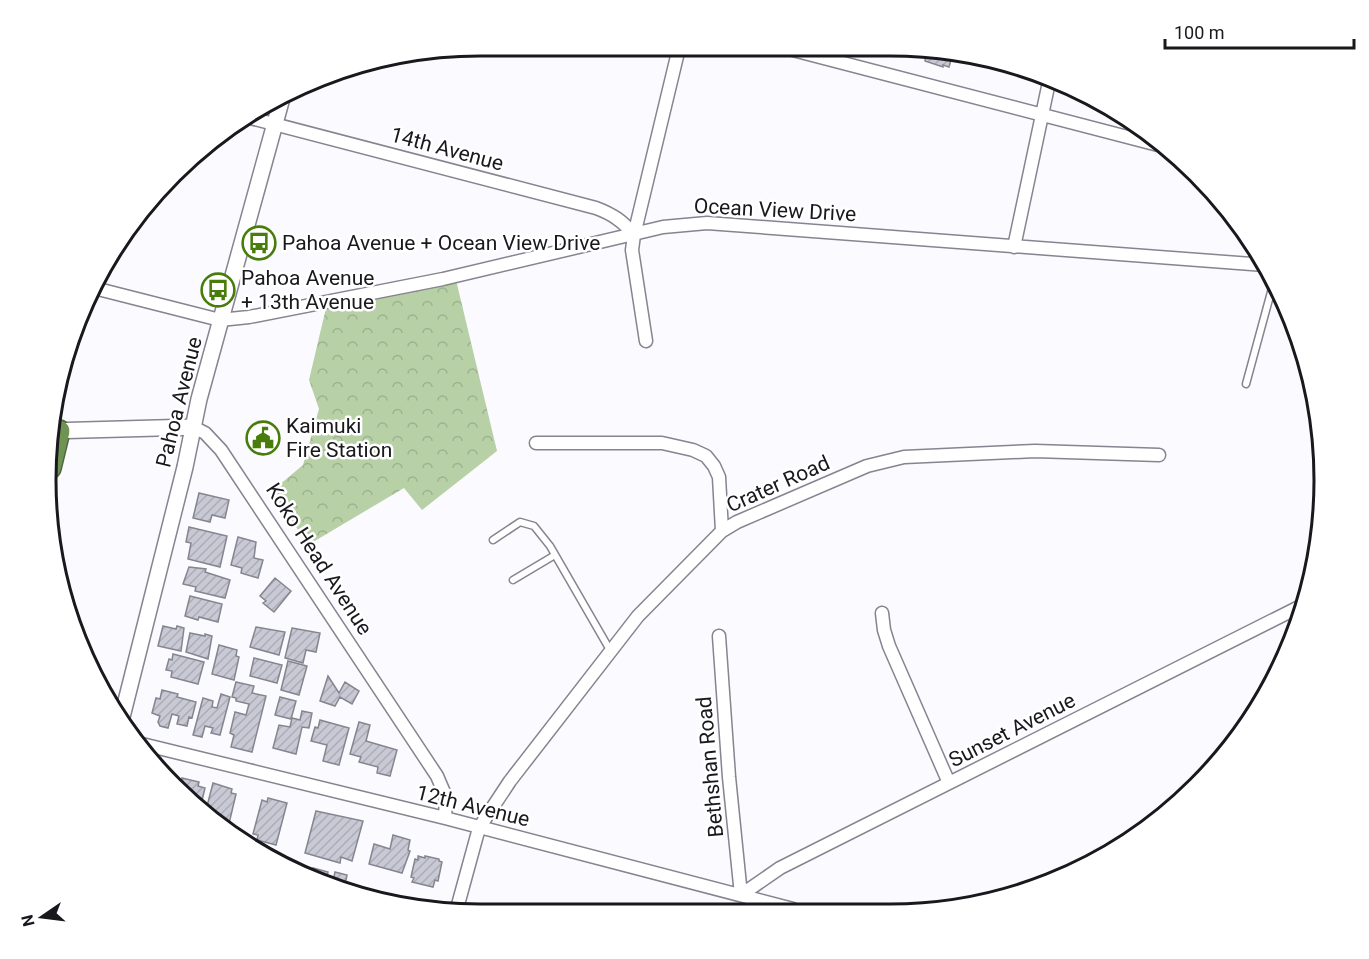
<svg xmlns="http://www.w3.org/2000/svg" width="1369" height="959" font-family="Roboto,sans-serif">
  <style>
    .park { fill: url(#park-crowns) }
    .building { fill: url(#building-hatch); stroke: #858590; stroke-width: 1.5 }
    .lines { fill: none; stroke-linecap: round; stroke-linejoin: round }
    .service-casing { stroke: #858490; stroke-width: 9 }
    .minor-casing { stroke: #858490; stroke-width: 15 }
    .tertiary-casing { stroke: #858490; stroke-width: 18 }
    .motorway-casing { stroke: #50683f; stroke-width: 24 }
    .service { stroke: #fff; stroke-width: 6 }
    .minor { stroke: #fff; stroke-width: 12 }
    .tertiary { stroke: #fff; stroke-width: 15 }
    .motorway { stroke: #6e9352; stroke-width: 21 }
    .labels { text-anchor: middle; dominant-baseline: central; stroke-width: 5; stroke-linejoin: round; paint-order: stroke }
    .street-label { font-size: 21px; fill: #18181d; stroke: #fff }
    .poi-label { font-size: 21px; fill: #18181d; stroke: #fff; text-anchor: start }
    .rim { fill: none; stroke: #18181d; stroke-width: 3 }
  </style>
  <defs>
    <pattern id="park-crowns" width="20" height="18" patternUnits="userSpaceOnUse" patternTransform="scale(1.5)"><rect width="20" height="18" fill="#b7d0a6"/><path d="M2 6a3 3 0 1 1 6 0M12 15a3 3 0 1 1 6 0" fill="none" stroke="#9db28e"/></pattern>
    <pattern id="building-hatch" width="6" height="6" patternUnits="userSpaceOnUse" patternTransform="scale(1.5)"><rect width="6" height="6" fill="#c9c9d5"/><path d="M-1 1l2-2M0 6l6-6M5 7l2-2" fill="none" stroke="#acacb6"/></pattern>
  </defs>
  <rect width="100%" height="100%" fill="#fafaff"/>
  <path class="park" d="M456,280L497,451L422,510L404,488L308,545L272,491L303,465L319,409L309,380L326,308Z"/>
  <path class="building" d="M926,52L953,53L949,67L943,65V67L925,61Z
    M199,493L229,500L225,518L212,515L210,522L193,518Z
    M189,527L227,536L220,567L188,559L191,543L186,542Z
    M238,537L256,542L254,558L263,560L258,578L241,573L242,568L231,565Z
    M189,567L206,569L205,572L230,580L225,598L195,591L196,587L183,584Z
    M275,578L291,591L274,612L263,603L266,601L260,596Z
    M190,596L222,604L218,622L199,617L198,620L185,616Z
    M163,626L176,629L177,626L184,628L181,651L158,646Z
    M256,627L285,632L279,655L250,647Z
    M292,628L320,633L316,652L306,650L303,663L285,658Z
    M190,633L205,636V634L212,636L208,659L186,652Z
    M219,645L237,650L236,656L239,657L234,680L212,674Z
    M173,654L204,662L198,684L171,677L172,671L166,670L169,659L172,660Z
    M254,658L282,665L277,683L250,676Z
    M288,661L307,666L299,695L281,690Z
    M328,676L339,693L345,682L359,691L352,704L340,697L335,706L320,701Z
    M236,682L254,686L252,693L266,696L252,752L231,747L234,735L230,733L235,712L246,715L249,704L236,701V698L232,697Z
    M162,690L178,694L177,697L196,702L192,718L189,717L187,726L177,724L179,716L172,714L168,728L160,726L158,722L160,716L152,713L156,698L160,699Z
    M221,694L230,697L220,735L211,733L213,728L205,726L202,737L193,735L203,698L213,701L212,707L217,708Z
    M280,697L296,701L291,719L275,715Z
    M302,711L312,713L309,728L302,727L296,754L273,748L279,725L290,727L292,718L300,720Z
    M320,720L349,728L339,765L323,761L327,745L311,741L315,727L318,728Z
    M359,722L370,725L366,741L397,750L390,776L377,773L378,767L359,762L361,757L350,754Z
    M158,767L172,771L169,783Z
    M182,778L199,782L198,786L205,788L200,809L179,792Z
    M213,783L232,789L231,793L236,794L228,828L222,827L205,814Z
    M268,798L287,803L276,845L257,840L258,835L253,834L262,800L267,802Z
    M316,811L363,821L352,861L341,857L340,863L305,853Z
    M393,835L410,840L408,850L410,851L402,873L369,864L374,844L390,849Z
    M418,856L425,858V856L439,859V861L442,862L438,881L435,880L433,887L412,882L414,878L411,877L415,859L418,860Z
    M285,866L312,871L313,868L328,872L325,884L313,881Z
    M335,872L347,875L344,890L332,886Z"/>
  <g class="lines">
    <g class="service-casing">
      <path id="service" d="M1246,384L1274,281
        M493,540L520,522L534,526L550,546L610,650
        M513,580L555,555"/>
    </g>
    <g class="minor-casing">
      <path id="minor" d="M793,50L1162,146
        M243,116L596,208C612,214 623,221 634,235
        M1014,247L1049,82
        M94,288L220,320L249,317L443,279L663,227L707,223L1265,265
        M646,341L632,250L634,235L679,48
        M193,427L205,433L221,450L437,776L446,797L445,818
        M536,443H662L693,450L706,456L714,466L719,477L722,531
        M882,613L884,630L889,646L949,783
        M719,636L729,777L741,895L780,868L1303,605
        M142,744L445,818L793,909
        M456,912L479,828L510,781L638,616L722,531L737,522L867,466L904,457L1035,451L1159,455"/>
    </g>
    <g class="tertiary-casing">
      <path id="tertiary" d="M49,431L193,427
        M122,717L185,467L199,399L282,98"/>
    </g>
    <g class="motorway-casing">
      <path id="motorway" d="M50,468L59,431"/>
    </g>
    <use href="#service" class="service"/>
    <use href="#minor" class="minor"/>
    <use href="#tertiary" class="tertiary"/>
    <use href="#motorway" class="motorway"/>
  </g>
  <defs>
    <g id="bus-ring" transform="scale(1.725)"><circle r="9.5" fill="#fff" stroke="#487c0b" stroke-width="1.5"/><path d="M-5-6H5V4H4V6H2V4H-2V6H-4V4H-5ZM-3.5-4V0h7V-4ZM-3.5 1.2v1.5H-2V1.2ZM2 1.2v1.5H3.5V1.2Z" fill="#487c0b"/></g>
    <g id="civic-ring" transform="scale(1.725)"><circle r="9.5" fill="#fff" stroke="#487c0b" stroke-width="1.5"/><path d="M-.6-6.5H3V-4.5H.6V-3L4-1V1h2V6H-6V1h2V-1L-.6-3ZM-1.2 2.5V6h2.4V2.5Z" fill="#487c0b"/></g>
  </defs>
  <g fill-rule="evenodd">
    <use href="#bus-ring" x="259" y="243"/>
    <use href="#bus-ring" x="218" y="290"/>
    <use href="#civic-ring" x="263" y="438"/>
  </g>
  <g class="labels">
    <g class="street-label">
      <text transform="translate(447 149) rotate(15)">14th Avenue</text>
      <text transform="translate(775 210) rotate(3)">Ocean View Drive</text>
      <text transform="translate(179 402) rotate(-76)">Pahoa Avenue</text>
      <text transform="translate(778 484) rotate(-24)">Crater Road</text>
      <text transform="translate(319 559) rotate(57)">Koko Head Avenue</text>
      <text transform="translate(1012 730) rotate(-27)">Sunset Avenue</text>
      <text transform="translate(710 767) rotate(-95)">Bethshan Road</text>
      <text transform="translate(473 806) rotate(14)">12th Avenue</text>
    </g>
    <g class="poi-label">
      <text x="282" y="243">Pahoa Avenue + Ocean View Drive</text>
      <text x="241" y="278">Pahoa Avenue<tspan x="241" dy="24">+ 13th Avenue</tspan></text>
      <text x="286" y="426">Kaimuki<tspan x="286" dy="24">Fire Station</tspan></text>
    </g>
  </g>
  <path d="M0 0H1369V959H0ZM480 56H890A424 424 0 0 1 1314 480V480A424 424 0 0 1 890 904H480A424 424 0 0 1 56 480V480A424 424 0 0 1 480 56Z" fill="#fff" fill-rule="evenodd"/>
  <path class="rim" d="M480 56H890A424 424 0 0 1 1314 480V480A424 424 0 0 1 890 904H480A424 424 0 0 1 56 480V480A424 424 0 0 1 480 56Z"/>
  <g transform="translate(42 917) rotate(256)" stroke="#ffffff" stroke-width="4.5" paint-order="stroke">
  <path d="M0-4.5L10 22L0 15L-10 22Z" fill="#18181d"/>
  <text y="-9" font-size="16" font-weight="bold" text-anchor="middle" fill="#18181d">N</text>
  </g>
  <path d="M1165 39v9h189v-9" fill="none" stroke="#18181d" stroke-width="3"/>
  <text x="1174" y="39" font-size="18" fill="#18181d" stroke="#ffffff" stroke-width="4.5" paint-order="stroke">100 m</text>
</svg>
